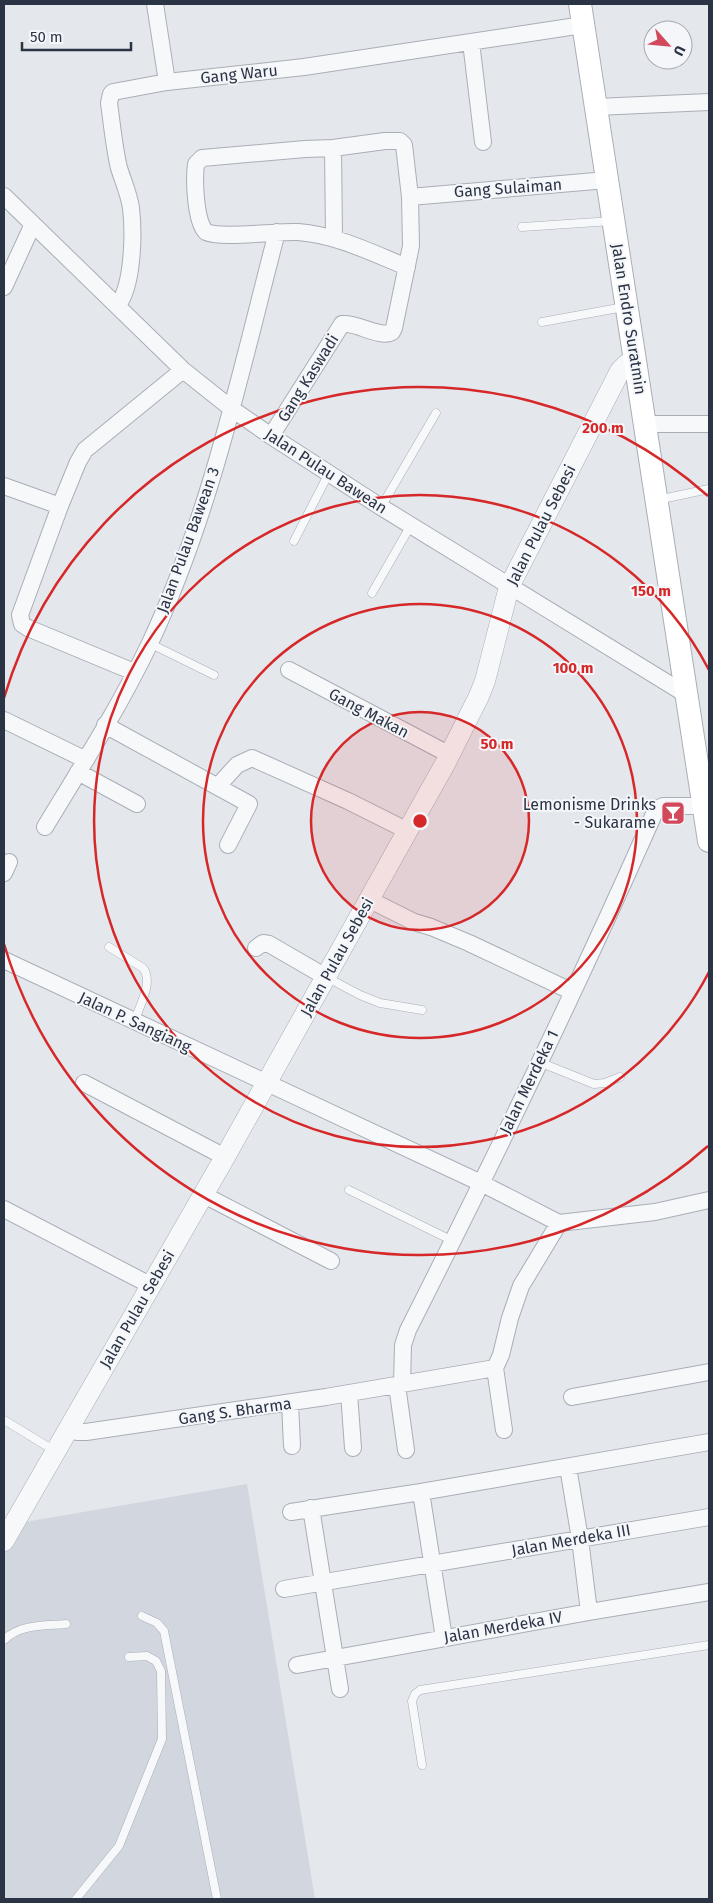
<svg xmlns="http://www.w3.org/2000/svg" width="713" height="1903" font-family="'Fira Sans',sans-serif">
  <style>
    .built { fill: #d2d6de }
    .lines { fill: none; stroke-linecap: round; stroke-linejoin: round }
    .service-casing { stroke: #a9aeb7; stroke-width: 9 }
    .minor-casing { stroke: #a9aeb7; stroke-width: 18 }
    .tertiary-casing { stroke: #a9aeb7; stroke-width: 21 }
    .secondary-casing { stroke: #a9aeb7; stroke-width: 24 }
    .service { stroke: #f7f8fa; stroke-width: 8 }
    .minor { stroke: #f7f8fa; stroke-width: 16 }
    .tertiary { stroke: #f7f8fa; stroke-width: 20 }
    .secondary { stroke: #fff; stroke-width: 22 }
    .ring { fill: none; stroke: #d62828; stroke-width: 2.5 }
    .labels { text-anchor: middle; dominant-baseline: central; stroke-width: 4; stroke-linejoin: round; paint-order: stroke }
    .street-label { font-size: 16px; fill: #2b3445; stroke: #f4f6f9 }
    .poi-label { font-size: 16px; fill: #2b3445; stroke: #f4f6f9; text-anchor: end }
    .centre { fill: #d62828; stroke: #f4f6f9; stroke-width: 2.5 }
    .ring-label { font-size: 15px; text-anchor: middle; font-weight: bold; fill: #d62828; stroke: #f4f6f9; stroke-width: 4; stroke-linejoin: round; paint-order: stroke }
  </style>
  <rect width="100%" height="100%" fill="#e4e7ec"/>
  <path class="built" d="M247,1484L315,1899H4V1550L19,1523Z"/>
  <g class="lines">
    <g class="service-casing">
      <path id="service" d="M522,227L612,221
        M542,322L624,307
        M657,500L709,489
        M381,507L436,413
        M294,541L329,473
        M372,593L411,525
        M149,643L214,675
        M109,947L143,968C154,982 139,1007 134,1022
        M326,977L360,995L380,1003L422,1010
        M539,1062L594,1084L605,1083L620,1077
        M349,1190L453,1241
        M4,1420L55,1451
        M142,1616L157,1623L164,1631L217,1899
        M4,1640C20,1624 45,1626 66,1624
        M422,1765L412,1701L415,1694L420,1690L709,1645
        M76,1899L119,1846L162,1739L161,1671L156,1661L147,1656L129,1657"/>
    </g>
    <g class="minor-casing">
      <path id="minor" d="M155,4L167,82
        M471,42L483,142
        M596,107L709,102
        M4,196L183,370L232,409L271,436L381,507L687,695
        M410,197L607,180
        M334,238L333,148L305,149L202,158L196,164C194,179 195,221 206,232C221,239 277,231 298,232C337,235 372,253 407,267
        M4,287L33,224
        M118,305C133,285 134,234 131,208C129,194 123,181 119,168C114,147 112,124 109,103L111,94L113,92L167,82L304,67L583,25
        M645,424H709
        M271,436L342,324C357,322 380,339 392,332L394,328L411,246L410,197L404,145L400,141H385L333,148
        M4,486L60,506
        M289,670L450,755
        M134,672L28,628L22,624L20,615L60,506L78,462L85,450L183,370
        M4,720L86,760
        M105,725L249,804L228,845
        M78,772L137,804
        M218,786L237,765L252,758L348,801L408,831
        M45,827C82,766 120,706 150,643C211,513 241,370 277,232
        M4,873L9,862
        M370,900L414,922L431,927L469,943L573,992
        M256,948L263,943L269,944L326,977
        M4,960L481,1183L559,1223L655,1212L709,1200
        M84,1083L225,1157
        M202,1194L331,1261
        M4,1209L150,1285
        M402,1384L403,1345L408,1330C494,1160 577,988 654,814L659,808L663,806H704
        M397,1385L406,1450
        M349,1393L353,1448
        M572,1397L709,1372
        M290,1403L292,1446
        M68,1428L77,1432H86L326,1397L495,1368
        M504,1430L495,1368L501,1355L510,1318L521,1286L559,1223
        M568,1467L580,1539L589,1612
        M421,1492L444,1638
        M311,1508L340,1689
        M291,1512L421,1492L709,1442
        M284,1589L709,1517
        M297,1665L589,1612L709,1592"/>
    </g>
    <g class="tertiary-casing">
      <path id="tertiary" d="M4,1541L225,1157L446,762L479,696L485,681L509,587L620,371L627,364L635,361"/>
    </g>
    <g class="secondary-casing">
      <path id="secondary" d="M580,4L709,841"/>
    </g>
    <use href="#service" class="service"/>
    <use href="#minor" class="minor"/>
    <use href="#tertiary" class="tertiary"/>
    <use href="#secondary" class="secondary"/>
  </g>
  <circle cx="420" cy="821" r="109" fill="#d62828" fill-opacity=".12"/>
  <g class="ring">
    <circle cx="420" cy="821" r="109"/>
    <circle cx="420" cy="821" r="217"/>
    <path d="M709 972A326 326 0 1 1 709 670"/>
    <path d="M708 1146A434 434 0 0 1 4 944M4 698A434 434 0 0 1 708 496"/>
  </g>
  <defs>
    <g id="bar-square" transform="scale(1.25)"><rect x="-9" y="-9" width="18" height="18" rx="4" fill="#d1495b" stroke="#f4f6f9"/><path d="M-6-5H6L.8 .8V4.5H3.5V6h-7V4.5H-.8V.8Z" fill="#fff"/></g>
  </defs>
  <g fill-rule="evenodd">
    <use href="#bar-square" x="673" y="813"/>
  </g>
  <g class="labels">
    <g class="street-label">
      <text transform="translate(239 74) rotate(-6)">Gang Waru</text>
      <text transform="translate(508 188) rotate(-4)">Gang Sulaiman</text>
      <text transform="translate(629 319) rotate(81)">Jalan Endro Suratmin</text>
      <text transform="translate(308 378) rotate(-58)">Gang Kaswadi</text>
      <text transform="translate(326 471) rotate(33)">Jalan Pulau Bawean</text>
      <text transform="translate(541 525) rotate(-63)">Jalan Pulau Sebesi</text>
      <text transform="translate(188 540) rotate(-70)">Jalan Pulau Bawean 3</text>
      <text transform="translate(369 713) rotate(28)">Gang Makan</text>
      <text transform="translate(337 957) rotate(-61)">Jalan Pulau Sebesi</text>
      <text transform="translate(135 1022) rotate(25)">Jalan P. Sangiang</text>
      <text transform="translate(529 1082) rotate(-64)">Jalan Merdeka 1</text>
      <text transform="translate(137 1309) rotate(-60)">Jalan Pulau Sebesi</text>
      <text transform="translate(235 1411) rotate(-8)">Gang S. Bharma</text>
      <text transform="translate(571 1540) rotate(-10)">Jalan Merdeka III</text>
      <text transform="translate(503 1627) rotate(-10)">Jalan Merdeka IV</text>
    </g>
    <g class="poi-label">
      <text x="656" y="804">Lemonisme Drinks<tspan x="656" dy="18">- Sukarame</tspan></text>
    </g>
  </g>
  <circle cx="420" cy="821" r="8" class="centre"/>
  <g class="ring-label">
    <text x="603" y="433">200 m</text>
    <text x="651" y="596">150 m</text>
    <text x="573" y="673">100 m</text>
    <text x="497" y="749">50 m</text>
  </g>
  <rect width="713" height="1903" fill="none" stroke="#2b3445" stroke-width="10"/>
  <g transform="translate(668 45) rotate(117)"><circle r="24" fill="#f4f6f9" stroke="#a4a8b1"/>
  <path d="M0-4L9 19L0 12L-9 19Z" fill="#d1495b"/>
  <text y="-8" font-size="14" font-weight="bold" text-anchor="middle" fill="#2b3445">U</text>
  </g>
  <path d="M22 42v8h109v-8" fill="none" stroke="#2b3445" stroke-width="2.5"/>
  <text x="30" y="42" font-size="15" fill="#2b3445" stroke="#f4f6f9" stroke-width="4" paint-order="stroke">50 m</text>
</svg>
